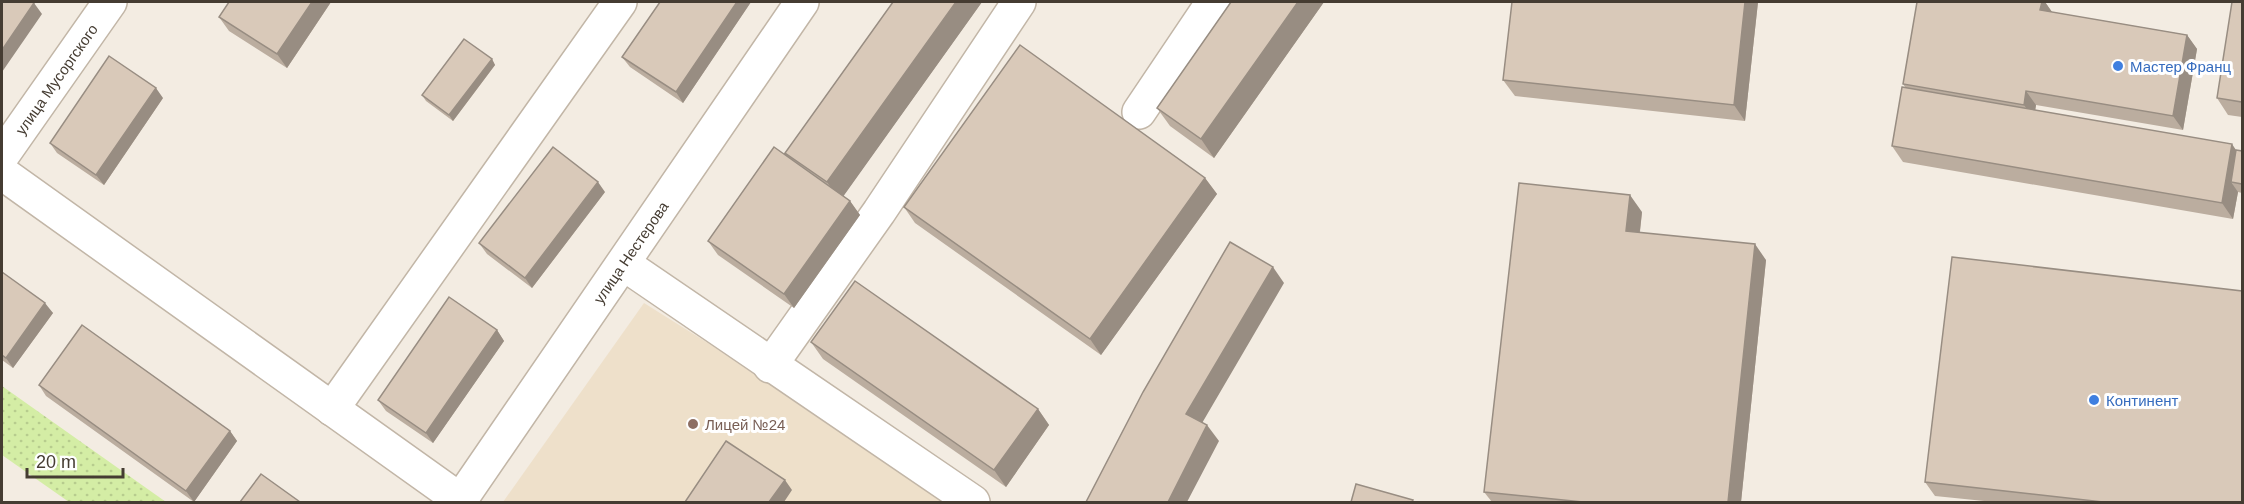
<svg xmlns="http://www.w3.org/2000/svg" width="2244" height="504" font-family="Arial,sans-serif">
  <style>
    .education { fill: #eee0ca }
    .grass { fill: url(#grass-dots) }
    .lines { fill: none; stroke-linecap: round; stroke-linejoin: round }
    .minor-casing { stroke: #c2b6a7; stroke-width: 36 }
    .minor { stroke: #fff; stroke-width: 33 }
    .wall { fill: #bbad9f }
    .shaded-wall { fill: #988d82 }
    .building { fill: #d9c9b9; stroke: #988d82; stroke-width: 1.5 }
    .shop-dot { fill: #3f7fe0; stroke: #fff; stroke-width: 2 }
    .education-dot { fill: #8d6e63; stroke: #fff; stroke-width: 2 }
    .labels { text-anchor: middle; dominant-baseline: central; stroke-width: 6; stroke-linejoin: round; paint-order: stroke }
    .shop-label { font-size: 15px; fill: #366cbe; stroke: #fff; text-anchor: start }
    .street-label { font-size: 15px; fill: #453c32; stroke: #fff }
    .education-label { font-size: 15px; fill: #785e54; stroke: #fff; text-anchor: start }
  </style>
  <defs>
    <pattern id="grass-dots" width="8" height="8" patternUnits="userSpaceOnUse" patternTransform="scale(1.5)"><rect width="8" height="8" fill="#d4eda5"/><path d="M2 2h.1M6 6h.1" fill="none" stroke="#b7cc8e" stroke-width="1.8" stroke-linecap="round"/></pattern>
  </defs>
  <rect width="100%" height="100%" fill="#f3ece2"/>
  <path class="education" d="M644,303L711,345L942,502H503Z"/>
  <path class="grass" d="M2,386L166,502H69L2,455Z"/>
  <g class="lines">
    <g class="minor-casing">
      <g id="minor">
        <path d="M1139,112L1213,2"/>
        <path id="s1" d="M2,156L110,2"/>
        <path d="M2,173L460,500"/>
        <path d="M624,264L973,502"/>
        <path d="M770,366L879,212L1019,2"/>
        <path d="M332,409L620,2"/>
        <path id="s2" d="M459,502L802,2"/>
      </g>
    </g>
    <use href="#minor" class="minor"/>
  </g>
  <path class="wall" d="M229,2H331L287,68L229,31L219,17Z
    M660,2H751L683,103L630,67L622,57Z
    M982,2L843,196L850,201L860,215L794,308L718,255L708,241L788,157L785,153Z
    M1231,2H1324L1214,158L1170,126L1157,108Z
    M1512,2H1758L1745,121L1515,96L1503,80Z
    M1917,2H2045L2052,12L2187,35L2197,49L2183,130L2036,105L2035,110L2242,151V193L2238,192L2233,219L1903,162L1892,146L1905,87L1903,84Z
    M2242,2V117L2228,115L2217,98Z
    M492,59L495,65L453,121L426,101L422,95Z
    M163,98L104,185L57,153L50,143Z
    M1205,178L1217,194L1101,355L915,223L904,207Z
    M605,192L532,288L487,254L479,243Z
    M1642,212L1640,232L1766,260L1741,502H1492L1484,492Z
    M2,272L53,313L13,368L2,360Z
    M497,330L504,341L433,443L386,411L378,400Z
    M811,342L1038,409L1049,425L1006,487L823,359Z
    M39,385L230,431L237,441L194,502L46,396Z
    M1925,482L2242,502H1994L1935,496Z"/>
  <path class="shaded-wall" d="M312,2H331L287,68L277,54Z
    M737,2H751L683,103L676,92Z
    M956,2H982L840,201L827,182Z
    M1298,2H1324L1214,158L1201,139Z
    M1745,2H1758L1745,121L1734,105Z
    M2042,2H2045L2052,12L2050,24L2040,10Z
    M34,3L42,14L2,72V50Z
    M2187,35L2197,49L2183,130L2173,116Z
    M492,59L495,65L453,121L449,115Z
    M156,88L163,98L104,185L96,175Z
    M2026,91L2036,105L2034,119L2024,105Z
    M2232,144L2242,159L2231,182L2238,192L2233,219L2222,203Z
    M1205,178L1217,194L1101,355L1090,339Z
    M598,182L605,192L532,288L525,278Z
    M1630,195L1642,212L1638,247L1626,231Z
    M850,201L860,215L794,308L784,294Z
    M1755,244L1766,260L1741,502H1728Z
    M1273,267L1284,283L1198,430L1186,414Z
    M45,303L53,313L13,368L6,358Z
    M497,330L504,341L433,443L426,433Z
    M1038,409L1049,425L1006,487L994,470Z
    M1207,425L1219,441L1187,502H1168Z
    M230,431L237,441L194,502L186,491Z
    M785,480L792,490L784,502H769Z"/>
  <path class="building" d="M2,2H32L34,3L2,50Z
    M229,2H312L277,54L219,17Z
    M660,2H737L676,92L622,57Z
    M893,2H956L827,182L785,153Z
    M1231,2H1298L1201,139L1157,108Z
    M1512,2H1745L1734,105L1503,80Z
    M1917,2H2042L2040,10L2187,35L2173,116L2026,91L2024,105L1903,84Z
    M2232,2H2242V102L2217,98Z
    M464,39L492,59L449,115L422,95Z
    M1020,45L1205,178L1090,339L904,207Z
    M109,56L156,88L96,175L50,143Z
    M1902,87L2232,144L2222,203L1892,146Z
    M553,147L598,182L525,278L479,243Z
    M774,147L850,201L784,294L708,241Z
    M2236,150L2242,151V184L2231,182Z
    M1519,183L1630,195L1626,231L1755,244L1728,502H1583L1484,492Z
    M1230,242L1273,267L1186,414L1207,425L1168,502H1086L1143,392Z
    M1952,257L2242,291V502H2103L1925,482Z
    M2,272L45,303L6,358L2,355Z
    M855,281L1038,409L994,470L811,342Z
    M449,297L497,330L426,433L378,400Z
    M82,325L230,431L186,491L39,385Z
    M726,441L785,480L769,502H685Z
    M261,474L300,502H240Z
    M1356,484L1413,500L1412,502H1351Z"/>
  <g class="shop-dot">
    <circle cx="2118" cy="66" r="6"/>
    <circle cx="2094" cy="400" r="6"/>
  </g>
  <circle class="education-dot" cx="693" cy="424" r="6"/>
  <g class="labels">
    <g class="shop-label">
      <text x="2130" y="66">Мастер Франц</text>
      <text x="2106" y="400">Континент</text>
    </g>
    <g class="street-label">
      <text stroke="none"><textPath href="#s1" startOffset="94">улица Мусоргского</textPath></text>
      <text stroke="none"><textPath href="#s2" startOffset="303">улица Нестерова</textPath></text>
    </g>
    <g class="education-label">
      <text x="705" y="424">Лицей №24</text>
    </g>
  </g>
  <rect width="2244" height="504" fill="none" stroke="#453c32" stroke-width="6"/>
  <path d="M27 468v9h96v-9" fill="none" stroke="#453c32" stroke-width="3"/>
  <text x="36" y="468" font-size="18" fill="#453c32" stroke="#ffffff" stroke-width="4.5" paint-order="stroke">20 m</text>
</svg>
